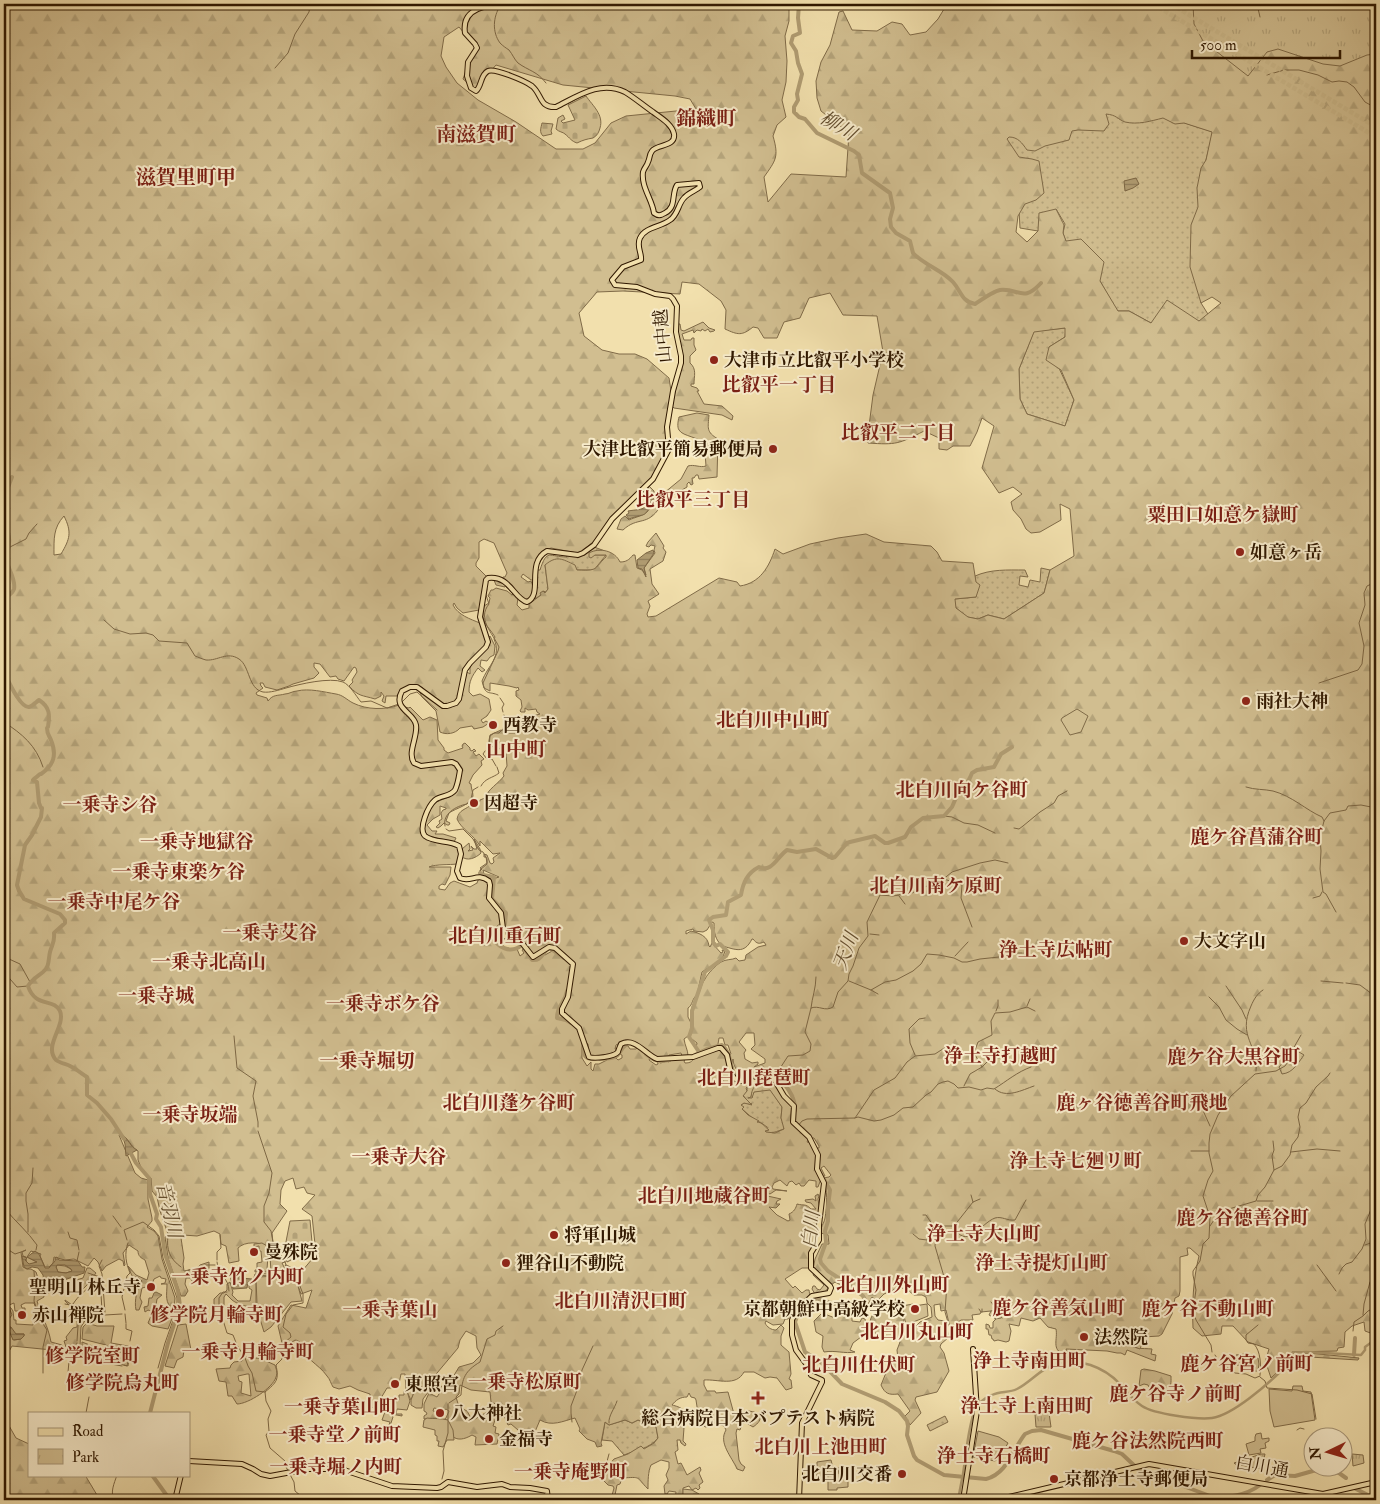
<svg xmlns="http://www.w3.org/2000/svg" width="1380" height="1504" font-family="'IM FELL Double Pica','Noto Serif JP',serif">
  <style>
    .grass { fill: url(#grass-dots); stroke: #806b48 }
    .forest { fill: url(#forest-firs); stroke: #806b48; fill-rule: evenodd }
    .wetland { fill: url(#wetland-marsh); stroke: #806b48 }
    .cemetery { fill: url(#cemetery-stones); stroke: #806b48 }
    .park { fill: url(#park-tufts); stroke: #806b48 }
    .garden { fill: #d1be90; stroke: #806b48 }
    .water { fill: url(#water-rules); stroke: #7d6744; fill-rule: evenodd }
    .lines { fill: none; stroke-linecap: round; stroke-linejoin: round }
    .stream { stroke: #7d6744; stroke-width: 1 }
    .canal { stroke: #b09c72; stroke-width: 2.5 }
    .river { stroke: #b09c72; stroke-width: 4 }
    .highway-tunnel { stroke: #cbb88a; stroke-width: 4.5; stroke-dasharray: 4.5 2; stroke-linecap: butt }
    .major-casing { stroke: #301800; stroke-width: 6 }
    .major { stroke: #f2e0ad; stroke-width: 4 }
    .poi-dot { fill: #8f2418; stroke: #f7ebca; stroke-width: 2 }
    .labels { text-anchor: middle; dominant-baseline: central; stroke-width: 4; stroke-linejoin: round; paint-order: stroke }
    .street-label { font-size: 18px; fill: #301800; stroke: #f7ebca }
    .poi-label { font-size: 18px; font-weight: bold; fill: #301800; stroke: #f7ebca; text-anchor: start }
    .water-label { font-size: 19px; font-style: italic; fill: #634d2e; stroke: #f7ebca }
    .neighbourhood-label { font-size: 19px; font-weight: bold; fill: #7a1f14; stroke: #f7ebca }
    .quarter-label { font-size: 20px; font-weight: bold; fill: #7a1f14; stroke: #f7ebca }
  </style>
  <defs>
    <pattern id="grass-dots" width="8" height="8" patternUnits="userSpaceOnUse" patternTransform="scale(1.25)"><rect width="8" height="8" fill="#d1be90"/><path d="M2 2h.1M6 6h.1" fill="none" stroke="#b4a37a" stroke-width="1.8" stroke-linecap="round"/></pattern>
    <pattern id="forest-firs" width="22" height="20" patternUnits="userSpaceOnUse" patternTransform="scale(1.25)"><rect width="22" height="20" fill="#d1be90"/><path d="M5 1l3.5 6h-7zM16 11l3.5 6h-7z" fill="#b4a37a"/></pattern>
    <pattern id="wetland-marsh" width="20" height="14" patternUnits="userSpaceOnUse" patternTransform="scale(1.25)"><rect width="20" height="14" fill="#d1be90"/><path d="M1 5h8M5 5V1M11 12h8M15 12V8" fill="none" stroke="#b4a37a"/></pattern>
    <pattern id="cemetery-stones" width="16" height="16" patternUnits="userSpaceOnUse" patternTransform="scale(1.25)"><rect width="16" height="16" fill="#d1be90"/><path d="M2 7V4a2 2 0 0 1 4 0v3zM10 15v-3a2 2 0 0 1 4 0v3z" fill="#b4a37a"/></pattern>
    <pattern id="park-tufts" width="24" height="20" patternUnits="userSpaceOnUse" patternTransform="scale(1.25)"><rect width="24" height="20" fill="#d1be90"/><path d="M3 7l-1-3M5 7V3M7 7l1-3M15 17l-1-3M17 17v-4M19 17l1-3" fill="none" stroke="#b4a37a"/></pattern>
    <pattern id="water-rules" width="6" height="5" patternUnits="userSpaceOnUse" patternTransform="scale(1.25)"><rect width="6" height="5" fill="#b09c72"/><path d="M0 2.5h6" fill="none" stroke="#907e5b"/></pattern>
  </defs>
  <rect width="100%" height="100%" fill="#f2e0ad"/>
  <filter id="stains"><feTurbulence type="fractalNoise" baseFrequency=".004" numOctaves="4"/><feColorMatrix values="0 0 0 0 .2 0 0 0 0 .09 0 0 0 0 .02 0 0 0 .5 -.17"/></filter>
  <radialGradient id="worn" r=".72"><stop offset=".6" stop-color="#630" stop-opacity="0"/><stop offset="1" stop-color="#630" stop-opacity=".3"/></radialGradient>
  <path class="grass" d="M1107,112L1163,116L1213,132L1206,160L1201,303L1211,319L1197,323H1151L1129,311H1117L1100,281L1066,242L1063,233L1065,224L1056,209L1038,231L1020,228L1016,157L1004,139L1010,133Z
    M1066,328L1065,337L1049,347L1074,400L1065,426L1027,414L1020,399L1019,369L1034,331Z
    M594,547L605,551L596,550L595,555H606L594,570H577L545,565L548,589L546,592L543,591L541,595L535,599L537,570H540C547,548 549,557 567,557L566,555L581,556Z
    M1041,568L1050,570L1044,593L1004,619L988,615L978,619L967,617L956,608L954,599L976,597L975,576C991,569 1007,570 1025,570L1028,577L1020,576L1019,585L1028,587L1030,580L1040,582Z
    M747,1082H751L750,1085L752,1084H757L752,1093L751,1097L752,1098L753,1092L770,1089L782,1107L781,1118L784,1125V1129C777,1131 771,1135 764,1131L767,1129V1127L760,1122H757L741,1108L743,1107L741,1105L744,1103L752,1104L749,1103L743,1095L747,1091Z
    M945,1416L948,1422L930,1431L927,1425Z
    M625,1420L632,1423L638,1420L645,1423L650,1421L656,1426L658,1438C649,1449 636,1450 624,1455L612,1441L602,1440L605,1422L609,1425Z"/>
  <path class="forest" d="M4,4H787L789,9V21L785,36L787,61L786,82L782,100L786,117L777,125L773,136C779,157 776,160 764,177L768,202L791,174L846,177L849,133L821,111L817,98L816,81L821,62L830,45L839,12L843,11L852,30L877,31L892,22L902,24L910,35L926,32L938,19L947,4H1376V1338H1375L1376,1335L1365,1331L1364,1322L1352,1326L1345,1332L1344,1347L1338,1348L1337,1351L1292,1352L1285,1365L1271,1378L1267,1366H1264L1269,1349L1248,1342L1233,1326H1222L1221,1334L1202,1336L1193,1328C1192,1304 1193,1280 1199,1256L1190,1248H1187L1188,1255L1180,1257V1291L1179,1296L1175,1298L1172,1314L1162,1334L1159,1336L1143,1337L1129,1334L1127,1341C1132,1350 1142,1348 1152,1349L1151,1354L1156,1355L1155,1361L1127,1350L1125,1355L1121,1353H1117L1107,1351L1066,1349L1071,1358L1065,1357L1064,1354C1051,1350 1058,1339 1056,1329L1048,1327L1040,1318L1033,1321L1021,1318L1019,1326L1009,1324L1011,1331L1009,1341L1006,1342L998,1340L994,1341L993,1339H992L991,1335H989L988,1329H986V1324L989,1325L990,1328H993V1322L996,1319L989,1315L991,1311L981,1312L980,1314L972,1315L973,1320H961L950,1328L946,1310L941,1311L940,1304L934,1305L935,1316L938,1320L945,1321L949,1337L941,1344L940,1347L944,1353L949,1371L937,1392L916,1397L915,1400L921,1413L910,1425L905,1416L910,1411L898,1394C889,1395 885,1394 881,1385L890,1363L896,1362L898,1359L897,1350L900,1342L895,1338L867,1331L865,1334L853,1343L850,1350L855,1352C845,1354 835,1350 824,1352L822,1347L823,1336L816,1332L814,1321L822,1313L835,1318L840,1316L839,1314V1312L848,1314L849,1311L858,1309L866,1298L835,1282L831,1285L813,1270L815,1259L822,1244H829L828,1235L821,1233C820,1227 824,1224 825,1218C827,1206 828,1189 823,1178L829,1177L831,1175L824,1166L821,1168L825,1176H822C817,1167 820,1157 815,1148H819V1146L814,1138H810L794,1122V1098L787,1087L773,1077C765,1080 758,1084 750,1080C747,1078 746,1076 743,1074C736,1070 734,1068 733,1059L732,1063L734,1073L740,1077L743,1076L746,1079C732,1079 731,1067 730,1055L731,1054L728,1045H725L723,1038H719L718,1044L715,1047L699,1052L696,1048L697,1043L688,1036L684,1039C685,1046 688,1050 688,1056H682L681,1053L669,1055V1057H656L638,1044L626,1040L616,1045L615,1049H617L614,1053L592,1057L589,1055L588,1044L583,1040L585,1049L584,1051L585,1048L582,1043V1058L587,1066L591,1062V1069L593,1071L595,1064H599L607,1060V1057L616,1058L618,1060L622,1058V1055L619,1054V1053L623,1043L628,1046L630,1049H636L638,1047L650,1058L649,1060L656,1065L658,1064L657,1060L660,1061V1063L665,1062V1059H668V1062L675,1059L686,1058L684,1061L685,1063C691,1063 693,1061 695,1056L718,1048L721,1049C733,1062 723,1081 747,1082L748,1085L751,1082L762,1084L772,1080L776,1082L784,1097L792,1104L791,1115V1121L794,1125L809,1138L807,1142L811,1143L818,1155L816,1169L821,1179L818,1187H816V1181L809,1180L804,1186H801L799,1183L796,1185L792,1181L789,1182L787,1186L780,1180L774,1183L772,1187L773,1189L787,1191L776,1190L770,1194L765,1192L763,1195L781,1199L777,1201L776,1204H780L776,1208L769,1207L777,1215L788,1221L790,1220L789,1214C794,1212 796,1208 797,1204C804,1206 805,1203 811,1209H816L811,1203L806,1202L805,1200L813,1199L816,1201L815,1196L818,1194L819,1196L818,1199L820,1212L818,1213V1238L810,1252V1268H802L785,1279L793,1288L795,1286L802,1293L806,1290H809C810,1295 810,1298 805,1301L803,1299L800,1301L795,1305C797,1311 790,1314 788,1319H785L783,1324L773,1325L766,1321L765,1323C767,1327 771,1330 776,1330L781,1325L784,1328L781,1336V1345L789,1352L791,1374L789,1379L791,1380L792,1388L786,1390L777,1378L770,1377L765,1378L754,1372H744C736,1387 718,1379 704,1380V1385L707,1391H715L716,1393L728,1392L734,1414H744L748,1411C761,1412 765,1419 753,1427L745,1422L742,1424L740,1430L737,1429L736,1433L739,1460L741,1464L745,1467L743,1471L737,1469C732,1457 718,1443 726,1430L724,1426L714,1423L711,1426L705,1427L699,1420L696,1400L695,1398L691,1397L689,1393L687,1397C680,1397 676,1400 672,1405C680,1407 689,1410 684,1421L678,1425L684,1428L683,1441L686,1444L685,1446L681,1443L680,1440H677L678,1450L675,1452L678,1464L681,1463L687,1475L700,1467L701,1470L699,1473L703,1482L699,1485L700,1488L698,1490L696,1488L692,1490L689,1486L683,1488V1496H687V1499L675,1500L676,1492L669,1491L667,1494H665L664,1486L668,1480L666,1475L669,1468V1462L661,1460L651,1465C648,1472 648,1481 648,1489C635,1476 642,1477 622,1478L620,1484L617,1485L614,1500H612L611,1499L614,1488L613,1486L608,1485L599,1476L601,1466L603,1467L608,1466L614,1459L628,1454L641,1446L644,1449L654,1443L658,1438L656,1427L650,1421L645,1423L638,1420L632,1423L625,1420L609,1425L605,1422L601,1443L602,1446L597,1447L595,1442L587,1439L579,1431L580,1429L575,1418C563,1421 552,1427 540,1420L534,1434L518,1430L511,1424L508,1425L503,1413L505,1410L503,1407L491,1402L490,1392L471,1390L460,1385L459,1394L456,1397L459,1407L467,1411L471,1418L475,1419L487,1412L496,1417L493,1426L496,1427L495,1433L499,1434L497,1444L475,1445L476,1437L472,1435C455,1445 449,1435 442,1421L446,1418L449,1411L446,1409L444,1410L434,1408L433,1411L437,1412V1415L440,1416L437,1418L424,1419V1416L427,1414L426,1412L424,1411V1404L429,1393L437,1397L441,1391L437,1389L442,1386L447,1387L459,1367L473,1363L481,1355L477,1348L476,1336L466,1331L460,1340L458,1348L432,1379L427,1378L424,1388L417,1385L411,1400L406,1390L405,1374H401L398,1388H387L375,1408L370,1407V1394L358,1390L350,1386L339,1389L333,1387C331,1384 330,1379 327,1376C319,1364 302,1358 300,1342L296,1340L287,1344L282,1343L278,1326L291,1305L306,1308L312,1290L301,1294L298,1286L302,1271L313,1258L315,1244L312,1216L302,1209L315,1195L307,1193L304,1187L296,1189L293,1178L285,1181L281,1190L280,1204L287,1211L272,1233L273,1243L285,1262L282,1263L285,1269V1277L271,1271L270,1257L268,1256L267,1246C259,1242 245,1241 238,1248L239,1261L229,1263L226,1246L221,1244L220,1234L214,1231L197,1236L183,1235L181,1238L184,1258L183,1264L184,1271L198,1268L200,1265L209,1262V1268L206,1276L193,1282L190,1278H186L185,1284L188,1291L185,1296H181L168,1258L165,1237L168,1234L160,1211L157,1197L152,1191L151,1178L142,1170L138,1160V1151C130,1146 129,1138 120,1134L119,1135L135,1173L141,1178L148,1180V1199L152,1218V1221L147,1227L154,1231L158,1236L162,1259L175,1298L174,1310C164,1303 167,1295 167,1284H161L165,1283L166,1279L161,1278L160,1276L154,1279L152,1284L147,1285L146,1287L142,1288L140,1298L142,1302L139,1310H136C134,1301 137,1288 142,1281L139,1278L132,1276L128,1266L136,1275L147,1280L149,1273L145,1260C141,1258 138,1256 138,1251L129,1245L123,1253L125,1265L124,1266L123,1261L119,1259L106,1266L102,1271L98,1262L94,1258L88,1266L74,1259L65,1260L54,1257L53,1263L49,1267H45L40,1256L41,1254L31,1251L27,1257L37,1262L29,1265C25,1262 27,1260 26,1257L23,1256L22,1252L26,1250L21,1252L23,1267L27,1269H31L36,1272C38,1280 43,1288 44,1297L37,1301C41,1316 48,1325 51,1342L62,1345L64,1348L62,1351L12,1346L7,1355H4ZM459,27L475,46L463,79L475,89L496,65L563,85L675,96L690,99L696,109L626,116L611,123L595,143L583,149H556L516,122L478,100L457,83L446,67L441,56L444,37ZM1106,114C1117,115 1117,119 1125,122C1138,125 1151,121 1163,118L1175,124L1184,123L1212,132L1206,160L1201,168L1197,188L1198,207L1191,225L1190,267L1201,303L1212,297L1221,303L1199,321L1167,300L1151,323L1129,311H1118L1100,281L1104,262L1081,239L1066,241L1063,233L1064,225L1056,209L1039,213L1038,231L1027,242L1016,232L1018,216L1025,204L1036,200L1044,193L1039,161L1032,159L1019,157L1007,139L1009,137C1018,137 1022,143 1027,150L1035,151L1045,146L1069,140L1072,131L1078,130L1104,131L1109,124ZM682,282L699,284L721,301L726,310L725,329C738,335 742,336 753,327L758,328L764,338H777L784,322L800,318L809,298L830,293L843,315L877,316L883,352L873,395L869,426L865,429L864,434L867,437L868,443C896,445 899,444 924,431L939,438V449L947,450L953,446H970L977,432L982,418L994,426L982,468L999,493L1013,487L1022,494L1011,502L1013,510L1021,519L1026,529L1031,533L1040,532L1061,520L1060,504L1070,509L1074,556L1050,570L1044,593L1004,619L988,615L978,619L968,617L956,608L955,599L976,597L980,585L976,582L973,563L942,561L937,552L931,546L884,542L866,534L838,538L810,544L783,554L775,549C769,567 760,583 740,586L737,582L719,578L656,616L648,617L647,614L650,606L648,601L659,594L652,584L650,569L663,561L666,552L663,548L664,546L656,533L648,542L646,546L649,547L651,545L655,546L654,550L655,553L644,568L646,575L642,570L637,568L635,555H633C629,560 626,562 620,562C615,551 600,547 589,553V557L591,558L595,555H606V557C602,560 597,568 594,569C590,571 582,570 577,570L575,565C562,559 557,555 545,565L548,589L545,593L543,591L540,593L541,595L529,604V608L522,610L517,605L518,598C511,589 505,583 494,580L496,585L505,587V586L513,594L512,595L507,591L496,588L493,590H491L488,596L490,598L489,603L484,606C480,623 487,624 495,637L494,639C502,657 488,665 482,681L484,688L490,691V683L509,686L517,688L518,687L519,690L516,691V696L521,700L522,707L520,711L521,712H525V708L528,710L536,709L537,712L540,714L533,716L532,718L522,719L523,720L517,733H507L509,729L508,727L505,728L504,731L501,730L490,735L488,746L489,748L494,746L506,752L507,766L503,773L504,776C498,784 488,789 485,798L480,800L479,804H472C466,810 459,809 457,819C461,829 474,835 480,846V841L493,854L500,853L493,858L494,862L492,864L490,863L487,855L484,854V857H486L487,863L480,868L482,869L479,872L480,874L489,879L493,877L492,876H487L484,874L483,870L499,877L496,878H493L492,882L494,884L491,895L498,907L504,909V914L506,912L507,914L503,925V932L504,933L512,931L517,940L523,943L532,955C539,954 540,949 546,947C555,943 571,957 574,965L571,990L569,994L572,976V964L564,956L554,950L545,955L543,954L538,960C530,962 527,954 524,948L522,950L524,953L520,956L517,949L504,948V946L499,945L495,940L494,933L501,929V926L497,928L496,927L501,923C501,911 494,908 488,899L489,884L486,880L479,878L477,883L470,887L454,881L450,883L445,890L439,889V886L442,884L445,885L450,875L451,867H429C436,864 450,865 457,864L460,850L455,845L425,838C417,825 426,813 431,801C436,797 442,798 447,795C457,790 461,775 456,766C443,758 429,769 415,765C406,752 417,740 415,727C413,720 406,717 403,712C401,710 400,707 399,705C385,710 367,710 353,703C347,700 343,695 336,694C324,692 309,688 297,691C293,691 289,694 285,694C278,696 273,694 268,701L267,698L257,695L256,693L263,688L261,686L260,683H263L265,687L277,690L289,686L293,684L314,678L319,673L314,667V663L320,664L330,677L336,676L338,679L344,681L354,667L356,668L357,672L352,680L353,682L349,686C359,697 362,695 375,699L381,696V692L384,696L382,701L385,703L386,696H397C402,685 413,683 423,688L424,690C434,698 443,709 455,702C462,692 459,679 465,668C470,658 481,653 486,644V636L480,623C470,619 458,615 453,605L454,603L457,608L463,613L479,610L484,583L487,577L476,566V563L479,558V542L484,539L494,543L507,573L505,577H503L502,579C506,582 510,584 513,587C519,592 520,600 529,601C535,596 534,588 531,581L528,582L521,577L523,574L531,580H534L537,561L542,552L551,548L577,553L582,551L593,542L612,518L648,482L657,470L667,453V444L666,430L671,391L669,378L647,359L635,354H619L602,350L584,336L579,313L597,292L623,291L680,294ZM1065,328V337L1049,347L1046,360L1061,370L1074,400L1065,426L1027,414L1020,399L1019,369L1034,332ZM64,516C72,532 70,539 61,554L54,555C54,539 53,528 64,516ZM712,922L714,923C714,933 715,939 722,946C735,949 744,955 752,939H753C757,944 759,944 764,942L766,945L758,947L746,955L745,960L739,961L736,958C732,960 726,959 721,962C715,966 708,973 705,979C702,983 701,988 699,993C695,1001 688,1010 692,1019L691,1023L688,1017V1008C693,1005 692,998 697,995L702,972L722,960L725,951L722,950L723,952L721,953L712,943L710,947L709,946C708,936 699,933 691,931L686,934V931L693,929L694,931L703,932L707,930ZM746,1033H754L755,1045L751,1049L765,1059V1063L754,1067L758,1064V1062L752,1063L745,1059L744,1053L746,1050L739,1042ZM752,1084H757C752,1089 752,1091 751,1097L748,1098H752L754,1092L770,1090L782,1107L781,1118L784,1129L775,1133L766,1132L765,1131L769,1130C766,1128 762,1122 757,1122L759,1121L748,1115L742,1109L744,1107L741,1105L744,1103L752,1105L743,1096L747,1091L746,1088L748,1086ZM900,1287L909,1291L914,1295H922L926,1297L927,1303L931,1307L932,1317L920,1322L909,1333L906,1334L901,1330L904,1320L899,1300L895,1299V1301C883,1303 871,1312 870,1322L866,1323L865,1319L862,1318L860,1322L852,1321V1316C864,1312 866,1308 872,1297L877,1301L884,1294ZM14,1303L15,1311H25V1308H22L21,1305L25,1303H34L38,1315L34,1319L33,1325L16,1324V1320H14L13,1311L11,1308L9,1307V1305ZM9,1327L16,1334H24V1336L21,1339L14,1340L8,1328Z
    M703,322L709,328L715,330L714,331L710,332L708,329L705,331L702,329L701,331L697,330L694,333L693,330L682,334L684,340H691L692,338H694V345L696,350L690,356V363C697,369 694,376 694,384H691V386L697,388L699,391H697L704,404L722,406L733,416L732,420L722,415L674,408L672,406L682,360C683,347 675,337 678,324H680L681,330L684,331Z
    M697,413L709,415C708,428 706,432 718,439L717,477L699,479L698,475H696L694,478H692L693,484L691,485L689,482L687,484V487L660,503L659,504L660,507C647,527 638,516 623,530L617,529L621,519L625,516L629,520C643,514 648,516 653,501L647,492L649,486L654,491V497L657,493H664L681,479L688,466C694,464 700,468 706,466L705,452L707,447C700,436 683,437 679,430C677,427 678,421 679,417Z
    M490,636L495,646L494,655L490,657L487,661L481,660L480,666L485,670L482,672L478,668C472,676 469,681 469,692L473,696L480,694L489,699L491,710L487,716L481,720L483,723L486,721L489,723L483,727L474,729L472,726L460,728C455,734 446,735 440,732L436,711L422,697L419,690C430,697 443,715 457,704L466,673L467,672L470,674V666L488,645L489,637Z
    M405,707L409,708L410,707L423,720L430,717L437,720L438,740L444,748V750L448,753L463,748L462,746L463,744L465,743L470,748V750L472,751L474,749L476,751L473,752L476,756L479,754L484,759L481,761L482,765L473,775L469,783L471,784C471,788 473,792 473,796C471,805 456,808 449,813L446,821L450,823L449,825H447L444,823L441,826L438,828L436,827L440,823L439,821L442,819L441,813L443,810L446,809V808L440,806V815L433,819L427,825L432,831H437L435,834H443L456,838L454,842L428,836C419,826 428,812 434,803L451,796L454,793L461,771L456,763L416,764L412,756L416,723L405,711Z
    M474,839L480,849L481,853C476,858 467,862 461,856L462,849L469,843L470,849L468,851L473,850L471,846L474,849H477Z
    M87,1268H90L96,1273L87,1285L83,1289H76L66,1287L56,1291V1293L54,1294L51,1292L46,1294V1292L66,1283L83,1278Z
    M267,1273L270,1275L258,1276L256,1278V1307C249,1308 237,1304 232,1300C230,1298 228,1296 226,1294L224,1297V1308L222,1310L223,1317L221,1318L214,1304V1299L220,1293H224L227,1290V1284L230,1282L233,1292L232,1295L238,1301H250L252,1290L249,1288V1285L252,1284L255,1274Z
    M814,1273L827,1283L828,1288L825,1292L815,1294L812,1289L813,1286H815L817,1289L820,1290L824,1285L813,1275Z
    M156,1292L162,1295L157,1299L156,1305L161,1306L159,1309C155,1311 153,1312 148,1310L145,1312L144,1307L148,1306L149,1298H152L154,1293Z
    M65,1300L75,1307L83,1318L86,1319L81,1327L80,1346L78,1347L77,1351L69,1355L64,1353L69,1347H66L64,1341L67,1340L66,1337L73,1328L77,1327C78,1316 74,1309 65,1301Z
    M163,1307L166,1308L164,1316L167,1313H173V1316L168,1329L152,1326L148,1323L151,1316H160Z
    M87,1323L97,1326H114L111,1343L128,1346L130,1351L127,1366L112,1362L119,1361L123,1355L121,1352L113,1355L110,1348L106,1345L82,1339L83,1327Z
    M186,1324L191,1350H184L183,1357L177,1360L174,1368L165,1366L178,1325Z
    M82,1342L95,1347L97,1353L106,1357V1361L88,1359L86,1356H82L80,1358L79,1355L82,1353Z
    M1309,1353L1359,1358L1358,1360L1310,1357L1309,1360L1300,1359L1299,1357L1291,1358L1294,1355Z
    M245,1356C251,1359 252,1358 258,1358C263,1359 270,1363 275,1365C276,1369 278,1372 276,1377C273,1388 248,1404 237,1404L232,1396H228L226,1382L219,1381L216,1369L230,1368L231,1365L234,1362L242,1361ZM247,1374H249L251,1396L241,1393L242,1382L239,1381L238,1376Z
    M1144,1369L1155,1371L1171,1376C1171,1382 1172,1388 1165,1390L1162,1388L1149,1387L1148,1385L1144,1384L1139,1386L1141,1370Z
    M4,1417L16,1438L29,1444V1475H85L100,1500H4Z"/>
  <path class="wetland" d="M1295,1052H1299L1304,1055C1298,1063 1293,1073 1282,1074L1279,1067L1286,1059Z"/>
  <path class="cemetery" d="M586,96C593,106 604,115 600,128C599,132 597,136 593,138C587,139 583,140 577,143C571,141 570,138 565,134C563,132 559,132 556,129L558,118L563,115L565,119L561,121L563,123L575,120L568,105Z
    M542,123L553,124L551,131L552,134L543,136C539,132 541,128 542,123Z
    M310,1220L312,1242L309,1243V1247H314L310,1258L291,1260L287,1262L284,1252L290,1221Z
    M1130,1335L1144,1339L1140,1349L1130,1345L1128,1342Z
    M683,1489L692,1490L699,1494L697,1498L715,1500H678L679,1499H687V1496H683Z"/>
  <path class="park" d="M1193,4H1376V54L1367,55L1340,66L1323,64L1278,49L1267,52L1248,76L1203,41L1194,24Z
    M1049,1413L1051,1427H1036L1035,1414Z
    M1261,1454H1265L1262,1467L1261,1469L1235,1464L1234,1463Z
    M1352,1454L1363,1455L1364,1463L1353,1466Z
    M831,1460L833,1468H839L838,1473L827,1475V1468H822V1476H817V1462Z"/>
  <path class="garden" d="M1077,709L1088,716L1081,732L1070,735L1061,720L1062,718Z
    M262,1243L267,1246L268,1256L267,1269H269V1271L255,1272V1270H257V1263L262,1262L261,1251H259V1246L254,1247V1244Z
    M57,1265L65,1266L71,1269L72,1271L66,1273L58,1272L56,1267Z
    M285,1265C292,1266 296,1272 299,1278H287V1268Z
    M278,1276L285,1280H299L298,1286L302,1301L291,1302L271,1327L264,1332L257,1309L258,1305L257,1304L256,1278L258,1277Z
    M913,1304L914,1306L927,1304L928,1316L906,1325L902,1306Z
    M1245,1354V1358H1258L1259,1364L1258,1371H1246L1245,1366L1237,1365L1236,1355Z
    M417,1385L429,1391L423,1399L422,1408H416L411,1405V1400Z
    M1293,1386H1302L1303,1391L1311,1392L1315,1420L1274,1427L1270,1411L1269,1389L1292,1391Z
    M404,1391H407L410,1401L407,1410L397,1409L396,1414H402V1416L391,1414L393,1417L390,1426L389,1425L390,1422L382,1420L386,1409L392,1410V1408H395L396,1401L399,1400V1395H404Z
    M427,1418C434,1419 441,1418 448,1420L453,1430L454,1440H447L443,1447L438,1446L439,1441H437V1436L435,1435V1430L423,1427L424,1420Z
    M978,1431L999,1437L1008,1443L1000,1457L995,1461L973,1457Z
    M1261,1433L1262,1439L1269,1438V1441L1265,1443L1266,1448L1260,1449L1261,1453L1249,1455L1246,1444L1255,1441V1437L1256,1434Z
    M839,1473H850V1479L848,1481V1487L837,1488V1490H828V1475Z"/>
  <path class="water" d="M1136,178L1139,184L1133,188L1125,191L1124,181Z
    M650,499H654L651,501C646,519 644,513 629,519L626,515L629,513L628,511C639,509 647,511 650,499Z
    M653,550L654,553L644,568L646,577L642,569L638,568L637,560L646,553Z
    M122,1135C129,1139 130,1147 137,1150L126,1156L125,1144Z
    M35,1251L39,1254L45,1268H49L55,1261V1258L57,1257L59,1260L78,1261L82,1267H85L84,1273L67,1279L56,1285H50L48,1288L45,1290L43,1275L38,1268L32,1267L27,1269L24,1267L22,1256L27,1258L25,1260L29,1264L37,1262L27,1257ZM57,1265H65L71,1269L72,1271L66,1273L58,1272L56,1267Z
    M232,1270L237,1272L241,1278L252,1279L251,1281L248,1282L247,1288L233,1289L230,1275Z
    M9,1327H11L16,1334H24V1336L21,1339L13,1340L8,1328Z"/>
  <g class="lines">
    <path class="stream" d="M1257,4L1260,17
      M500,6C493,17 492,32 500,43C503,46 506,48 509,50C513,55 514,59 518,63C529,71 537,71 546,83
      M275,68L288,53L295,34L309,12L310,4
      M1267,75L1284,70H1299L1318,75L1332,82L1339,81L1347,82L1354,87L1365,102L1376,108
      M1376,298L1372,313L1376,318
      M8,548L26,539L29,533L37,524
      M487,589L486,595L489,604C477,619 492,632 499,647L498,651L483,683C485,696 490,691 498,695
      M104,620L114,629L130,634L146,633L153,635L159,641L187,643L195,656C198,657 202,659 206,660C218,661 227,651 239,659C250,666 248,689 263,692C270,693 279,690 286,688C300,684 330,677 343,682C350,685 356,696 361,702L371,701L387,708L399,704
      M1319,683L1358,670L1362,664L1364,646L1359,623L1365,605L1364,593L1367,586L1376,582
      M500,698L504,704L502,708L503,712
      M402,702L410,694L417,692L437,710
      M4,722C22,734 36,745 43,767
      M503,728L505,727L506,723L504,715
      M487,748L489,746L490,736L494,733H499L503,729
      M485,751L483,754L487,759H492L496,766
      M481,786C485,778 493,778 499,773L497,767
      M1246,787C1255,790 1264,789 1273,791C1292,796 1306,810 1322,817L1324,821
      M944,816L952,817L964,823L978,825L995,833
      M445,826C442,814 456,806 467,804L471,799L473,790L478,787
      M1014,828L1019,829L1023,826L1040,812L1054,803L1058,796L1067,791
      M446,829L449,831L463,829L473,839L479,850L483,852L487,859V864L480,870V873
      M944,879L962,885L961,898L972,927
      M899,896L905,904
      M1313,898L1320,896L1322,892
      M1336,912L1326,894L1323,892L1320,869L1321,851L1320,837L1324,821L1330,813L1346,810L1348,806L1361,805L1376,808
      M870,934L879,935
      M4,955L9,959L20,964L30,982
      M955,956L968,942
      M4,972L17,987L28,986
      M849,981L871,990L878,994
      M1321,981L1343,983
      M1346,983L1360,985L1376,997
      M1226,986L1242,1010L1246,1019
      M871,990L885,982L896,980L913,971L921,964L927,954L939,955L954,958L962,962H967L980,959L999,957L1012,953H1022
      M1209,997L1219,1007L1226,1020L1237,1029L1247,1035
      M1027,1006L1030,999
      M811,1008C812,998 816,988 816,977
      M996,1011L998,1006V1000
      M234,1036L237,1068L256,1081L253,1096L258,1122V1127
      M915,1055L910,1043L909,1029L919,1019L925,1018
      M982,1067L974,1053L978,1042L992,1035L991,1021L995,1013L1010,1012L1027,1007L1035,1011
      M1256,1071C1259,1045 1237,1037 1251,1006C1254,999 1257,994 1263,990
      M775,1076L788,1056L803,1055L810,1051L811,1044L805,1032L811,1008C819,1005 825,1012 833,1007L838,992L848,981L849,974L853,966L859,948L868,936L867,922L880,895L893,896L899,895L902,893H912L927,886L941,881L952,872L980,863L995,860L1008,863
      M964,1086L970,1074L982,1067L992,1057
      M995,1089C1006,1099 1022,1090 1034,1086
      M1201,1106L1210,1126
      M855,1118L858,1117L874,1121L881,1120L894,1115L903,1108L913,1107L926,1095L931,1092L938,1084L943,1082L948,1081L954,1084L958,1088L969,1087L981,1090L987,1088L994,1089C1007,1081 1017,1072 1031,1067
      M798,1126L802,1121L807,1119L855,1118L874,1090L895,1078L907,1062L915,1056L935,1054L949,1045
      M258,1131L272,1173L269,1193L264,1206V1222L271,1231L273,1242L279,1253L284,1258L286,1265L292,1269L296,1276L303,1294V1303L293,1305L286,1314L283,1327L290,1333L291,1337C289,1339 287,1340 286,1342C281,1346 282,1354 282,1359L276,1365C279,1380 277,1382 265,1392L266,1401L271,1411L268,1419L269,1431L266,1435L270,1448L285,1461L286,1467L294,1482L295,1491L301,1496L304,1500
      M1191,1151H1209
      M1291,1152L1317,1149L1340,1151
      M1274,1170L1282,1166L1290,1155L1292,1145L1298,1137L1300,1127L1298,1117L1300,1108L1306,1103L1316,1087L1328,1076L1330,1073
      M971,1195L973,1202
      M1257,1201H1273
      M6,1210C16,1222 28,1232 37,1245L36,1250
      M923,1215H926L936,1230
      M113,1216L121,1227
      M954,1226C965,1252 981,1223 995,1218C1002,1216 1007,1221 1015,1220L1026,1200
      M1210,1226L1218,1214L1222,1211L1256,1201L1258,1195L1265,1187L1274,1170L1272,1156L1274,1150L1273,1141
      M28,1232V1214L26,1201V1193L32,1183L33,1168
      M68,1232L70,1238L77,1240L79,1250
      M913,1234L919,1239L935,1241
      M168,1236C166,1250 170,1259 181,1267
      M127,1240L124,1230L143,1222L154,1230L159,1236L163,1258L177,1298V1309L165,1343L158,1368
      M1365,1245L1376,1241
      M4,1247L15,1254L21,1252
      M102,1260L99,1266L102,1274L105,1312
      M217,1260V1252L221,1248L220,1235
      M77,1261L79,1252
      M217,1262C218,1276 229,1277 229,1291
      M1317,1265L1336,1291
      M34,1271L35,1287L34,1301L40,1319L47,1330L43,1347V1373
      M186,1271L205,1265H215
      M88,1273L100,1277L102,1311L98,1319
      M1339,1274L1342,1268L1346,1264L1352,1262L1362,1249L1366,1239L1365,1224L1372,1207
      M89,1285L92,1275
      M227,1292H223L219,1298V1307L227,1333L233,1335L237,1345L245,1358L248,1366L252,1373L256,1391L265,1392
      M991,1302L995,1307L1002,1309
      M65,1304L70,1305
      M979,1309L981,1312
      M982,1309V1312
      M77,1310L73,1308L71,1305L73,1304C79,1295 83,1293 90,1286
      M125,1310L122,1297L127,1276L130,1273C126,1263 124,1254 128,1243
      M991,1311L994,1310L997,1311L1002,1318
      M125,1314L126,1323
      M1363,1315L1364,1304L1370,1282
      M102,1318L105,1315L122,1314
      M995,1319L1001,1318
      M126,1324V1329L132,1331L130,1341
      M1258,1325L1246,1335V1340L1248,1343L1254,1344C1261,1352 1261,1365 1260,1375
      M8,1327L9,1319L12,1315L9,1307
      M1353,1331L1354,1322L1363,1316L1368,1311L1376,1307
      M952,1336L945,1312L947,1283L945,1280L935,1246L936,1230L941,1226H954L973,1202L980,1199
      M77,1341L79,1311
      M1212,1352L1211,1345L1196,1320L1193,1310L1196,1290L1193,1275V1271L1200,1261L1203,1244L1209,1238L1210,1217L1203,1196L1208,1180L1213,1171L1209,1153V1143L1210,1134L1218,1115L1231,1096L1255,1074L1276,1071L1285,1066L1290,1059L1293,1049L1301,1035
      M75,1353L77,1343
      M1215,1355L1218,1360L1235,1373L1246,1374L1255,1378L1260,1376
      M111,1364L122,1366
      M124,1365L128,1366L130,1352L129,1346
      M1260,1377L1265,1381L1267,1388L1297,1390L1312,1394L1316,1419
      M67,1384L69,1361L73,1355
      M449,1403L461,1395C462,1378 465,1371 480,1362L487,1339L495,1335L496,1331L503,1326
      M86,1413L89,1397
      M572,1422L571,1413V1406L579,1385L582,1370L593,1346
      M609,1423C608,1416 615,1408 617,1401
      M1297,1430L1300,1428L1304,1429
      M605,1469L609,1454
      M442,1479L444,1471L443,1451L448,1433V1404
      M114,1500C110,1492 114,1484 117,1475"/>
    <path class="canal" d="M963,1474C966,1456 968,1426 975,1410C978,1403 985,1398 992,1395C1000,1391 1009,1393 1017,1389C1031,1382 1040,1369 1055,1364C1079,1357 1104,1367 1120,1384C1127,1392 1133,1400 1142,1406C1154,1414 1198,1420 1212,1418C1233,1415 1268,1384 1283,1369C1288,1364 1287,1358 1292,1353L1306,1352L1361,1355L1365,1350V1347L1376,1339
      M958,1500L962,1479"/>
    <path class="river" d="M799,4L798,18L800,33L793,36L791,43L796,51L798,63L802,74L797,94L798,100L794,107V112L799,117L805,119L817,133L854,151L859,155L862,173L890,193L893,208L890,219L891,227L896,233L910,241L913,253C924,265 942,270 953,282C961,291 962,302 975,304C981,300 994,291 1000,290C1019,288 1023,303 1041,283
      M4,513L7,504L5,495L12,477
      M4,524C7,530 10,536 9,543C9,550 5,555 7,562C9,571 16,580 14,589C13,593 7,596 4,600
      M4,672C8,680 20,708 29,707C33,706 36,702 39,700C50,707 50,715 48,727
      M40,774L33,780L37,782L39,803L41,808
      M41,774C54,765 57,755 51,740C49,735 47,734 47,728
      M42,808L41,817L32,835L25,845L17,885L19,891L24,899L60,914L65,920V923L54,933C55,943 52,944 50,952C48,960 50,966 43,972C38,976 32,979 28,986C35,1008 54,998 60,1011C66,1026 43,1046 56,1060C60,1063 66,1064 70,1066C76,1069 81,1073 87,1077V1095L97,1103L111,1119L124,1139
      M480,873L483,875L494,877L492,899L506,913L505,924L495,930L493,935C496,948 511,954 522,945L532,960C543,961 542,951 550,948L564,958
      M567,991C565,1004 557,1004 557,1018L566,1020L571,1023
      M583,1043C585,1051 581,1059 593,1059
      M699,1052L689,1037L692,1028V1011L705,972L726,956L728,952L720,944L716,946L713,942V930L709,920L713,917L726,915L728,902L741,895C743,883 747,873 759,867C772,873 777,857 787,850L797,852L816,849L832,858L835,857L847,843L850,842L875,836L885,843H888L905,837L911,827L923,818L944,816L952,807L958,793L966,787L972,773L977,770L994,767L1001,754L1012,747
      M646,1054C654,1061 659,1062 669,1060
      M695,1055L707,1049L722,1045C732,1053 729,1067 736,1077
      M600,1059C625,1058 614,1054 628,1043
      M743,1080L753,1078L762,1080L773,1075C784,1080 796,1098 795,1110
      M129,1150L136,1163L149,1178L150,1194L157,1214L156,1219L161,1227L165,1254L178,1291L180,1306L168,1343L150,1413
      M821,1174L830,1190L828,1207V1221L825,1231L826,1242L820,1259L821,1263L828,1271L851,1286L863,1296L865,1300L857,1309L853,1310L819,1299H813L798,1314L795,1322L805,1352L822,1363L842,1384L885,1402L899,1411L907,1421L908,1426L907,1435L914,1456L917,1460L944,1475L986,1479C1007,1474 1013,1449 1025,1434L1032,1431L1041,1430L1114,1451L1122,1454L1138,1469L1210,1496C1226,1499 1247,1495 1260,1485
      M1354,1355L1355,1338
      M1323,1468L1339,1473L1346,1478
      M152,1475L170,1500
      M1267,1480L1275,1475L1295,1476L1320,1469
      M1356,1489L1376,1499"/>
    <path class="highway-tunnel" d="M1153,4L1376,137
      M1171,4L1376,127"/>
    <g class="major-casing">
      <path id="major" d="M509,4C490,5 461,6 465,33L475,44L477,48L468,62L467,76L471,88L476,91C482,86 480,75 488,71C495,68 525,81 532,86C542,94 539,108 556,107C578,96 600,80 625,92C635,98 644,106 653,112C661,118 672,124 674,134C676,147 657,144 652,151C649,155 650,158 648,162C647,166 644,168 643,172C641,187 652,199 654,213C658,216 660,216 665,213C677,207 671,194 677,185L699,183L700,187C695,191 688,193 684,198C678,204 678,215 670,220C661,227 645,227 640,238C636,246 642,253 641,260L623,267L612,280L615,285L637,287L655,294L670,296L673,299L677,306L676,332L681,356V363L673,391L667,427L669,449L653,479L612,519L594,545L583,553L578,555L547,551C525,563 544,594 527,602C514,599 510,575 488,578L486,580L480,617L488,642L486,647L470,663L465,670L459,699L456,703L447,706H443L417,687H410L402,691C392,709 414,712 416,725C418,737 407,752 414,763L421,766L452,762L456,764L460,770C459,776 458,784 455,790C450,797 441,795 435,800C428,806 418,829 425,836C434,843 449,840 459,846L461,854L457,871L460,878C471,883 477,872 489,881L490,885L489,898L501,913L504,936L522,943L533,957L549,947L555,948L573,964L568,997L562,1009V1013L579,1028L589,1057C594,1059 614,1057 618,1052C618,1051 621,1044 621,1044C635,1037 645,1054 657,1059L693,1057L718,1048H721L727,1055L731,1073L734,1078L739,1081H751L762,1083L774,1079L784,1096L794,1106L793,1122L809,1137L818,1155L817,1169L824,1183L819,1225V1240L811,1253V1268L830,1286L831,1288L829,1293L812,1296L796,1311L792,1320V1335L796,1350L807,1365L811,1375L822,1380V1382L802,1423L799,1500
        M189,1461L242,1464L253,1469L261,1474L270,1476L308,1469H341L392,1486L437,1488L441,1487L448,1482L477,1487L502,1484L510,1487L530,1488L547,1491L548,1500
        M1327,1493L1330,1500
        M175,1500L181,1475
        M963,1500L977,1411L973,1349
        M987,1500L997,1498
        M996,1500L1149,1464L1323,1494L1376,1482"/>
    </g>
    <use href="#major" class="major"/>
  </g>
  <g class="poi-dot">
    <circle cx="714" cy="360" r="5"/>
    <circle cx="773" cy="449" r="5"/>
    <circle cx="1240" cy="552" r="5"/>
    <circle cx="1246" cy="701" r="5"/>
    <circle cx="493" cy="725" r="5"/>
    <circle cx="474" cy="803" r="5"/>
    <circle cx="1184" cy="941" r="5"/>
    <circle cx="554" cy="1235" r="5"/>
    <circle cx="254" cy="1252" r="5"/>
    <circle cx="506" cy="1263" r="5"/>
    <circle cx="151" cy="1287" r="5"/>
    <circle cx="915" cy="1309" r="5"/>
    <circle cx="22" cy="1315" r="5"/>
    <circle cx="1084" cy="1337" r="5"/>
    <circle cx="395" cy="1384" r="5"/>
    <path d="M755.5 1390.5h5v5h5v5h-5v5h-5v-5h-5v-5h5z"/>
    <circle cx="440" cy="1413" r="5"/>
    <circle cx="489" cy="1439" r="5"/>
    <circle cx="902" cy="1474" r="5"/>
    <circle cx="1054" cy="1479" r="5"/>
  </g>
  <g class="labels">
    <g class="street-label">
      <text transform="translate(663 336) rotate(-95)">山中越</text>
      <text transform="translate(1262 1467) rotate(10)">白川通</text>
    </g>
    <g class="poi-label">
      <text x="724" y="360">大津市立比叡平小学校</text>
      <text x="763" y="449" text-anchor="end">大津比叡平簡易郵便局</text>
      <text x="1250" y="552">如意ヶ岳</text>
      <text x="1256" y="701">雨社大神</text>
      <text x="503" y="725">西教寺</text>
      <text x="484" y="803">因超寺</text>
      <text x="1194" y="941">大文字山</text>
      <text x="564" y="1235">将軍山城</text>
      <text x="264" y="1252">曼殊院</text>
      <text x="516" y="1263">狸谷山不動院</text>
      <text x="141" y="1287" text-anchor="end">聖明山 林丘寺</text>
      <text x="905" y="1309" text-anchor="end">京都朝鮮中高級学校</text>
      <text x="32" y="1315">赤山禅院</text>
      <text x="1094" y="1337">法然院</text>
      <text x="405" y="1384">東照宮</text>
      <text x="450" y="1413">八大神社</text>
      <text x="758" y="1418" text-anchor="middle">総合病院日本バプテスト病院</text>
      <text x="499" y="1439">金福寺</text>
      <text x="892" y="1474" text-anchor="end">北白川交番</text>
      <text x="1064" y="1479">京都浄土寺郵便局</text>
    </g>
    <g class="water-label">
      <text transform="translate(838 126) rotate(31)">柳川</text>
      <text transform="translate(846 951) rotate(-69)">天川</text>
      <text transform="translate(169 1210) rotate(77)">音羽川</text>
      <text transform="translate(811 1230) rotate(-83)">白川</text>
    </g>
    <g class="neighbourhood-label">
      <text x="779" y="385">比叡平一丁目</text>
      <text x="898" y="433">比叡平二丁目</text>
      <text x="693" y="500">比叡平三丁目</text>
      <text x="1223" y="515">粟田口如意ケ嶽町</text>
      <text x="773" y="720">北白川中山町</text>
      <text x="962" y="790">北白川向ケ谷町</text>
      <text x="110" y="805">一乗寺シ谷</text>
      <text x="1257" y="837">鹿ケ谷菖蒲谷町</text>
      <text x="197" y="842">一乗寺地獄谷</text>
      <text x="179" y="872">一乗寺東楽ケ谷</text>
      <text x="936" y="886">北白川南ケ原町</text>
      <text x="114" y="902">一乗寺中尾ケ谷</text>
      <text x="270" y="933">一乗寺艾谷</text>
      <text x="505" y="936">北白川重石町</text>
      <text x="1056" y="950">浄土寺広帖町</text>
      <text x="209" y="962">一乗寺北高山</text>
      <text x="156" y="996">一乗寺城</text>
      <text x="383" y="1004">一乗寺ボケ谷</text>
      <text x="1001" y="1056">浄土寺打越町</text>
      <text x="1234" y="1057">鹿ケ谷大黒谷町</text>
      <text x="367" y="1061">一乗寺堀切</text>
      <text x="754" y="1078">北白川琵琶町</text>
      <text x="509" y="1103">北白川蓬ケ谷町</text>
      <text x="1142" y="1103">鹿ヶ谷徳善谷町飛地</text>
      <text x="190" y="1115">一乗寺坂端</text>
      <text x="399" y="1157">一乗寺大谷</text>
      <text x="1076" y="1161">浄土寺七廻リ町</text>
      <text x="704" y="1196">北白川地蔵谷町</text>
      <text x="1243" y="1218">鹿ケ谷徳善谷町</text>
      <text x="984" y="1234">浄土寺大山町</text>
      <text x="1042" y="1263">浄土寺提灯山町</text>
      <text x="238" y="1277">一乗寺竹ノ内町</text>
      <text x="893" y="1285">北白川外山町</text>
      <text x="621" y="1301">北白川清沢口町</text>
      <text x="1059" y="1308">鹿ケ谷善気山町</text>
      <text x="1208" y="1309">鹿ケ谷不動山町</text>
      <text x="390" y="1310">一乗寺葉山</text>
      <text x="217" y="1315">修学院月輪寺町</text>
      <text x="917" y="1332">北白川丸山町</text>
      <text x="248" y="1352">一乗寺月輪寺町</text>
      <text x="93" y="1356">修学院室町</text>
      <text x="1030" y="1361">浄土寺南田町</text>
      <text x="1247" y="1364">鹿ケ谷宮ノ前町</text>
      <text x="859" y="1365">北白川仕伏町</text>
      <text x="525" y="1382">一乗寺松原町</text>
      <text x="123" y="1383">修学院烏丸町</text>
      <text x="1176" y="1394">鹿ケ谷寺ノ前町</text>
      <text x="1027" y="1406">浄土寺上南田町</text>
      <text x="341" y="1407">一乗寺葉山町</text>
      <text x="335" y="1435">一乗寺堂ノ前町</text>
      <text x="1148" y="1441">鹿ケ谷法然院西町</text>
      <text x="821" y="1447">北白川上池田町</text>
      <text x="994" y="1456">浄土寺石橋町</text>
      <text x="336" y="1467">一乗寺堀ノ内町</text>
      <text x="571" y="1472">一乗寺庵野町</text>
    </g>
    <g class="quarter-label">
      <text x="706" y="118">錦織町</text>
      <text x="476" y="134">南滋賀町</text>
      <text x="186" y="177">滋賀里町甲</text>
      <text x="516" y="749">山中町</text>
    </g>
  </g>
  <rect width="1380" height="1504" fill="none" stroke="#f2e0ad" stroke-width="20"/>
  <rect x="5" y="5" width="1370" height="1494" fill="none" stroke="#301800" stroke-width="2.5"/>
  <rect x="10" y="10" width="1360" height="1484" fill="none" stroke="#301800"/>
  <rect x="28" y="1412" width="162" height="65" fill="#f7ebca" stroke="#a79779"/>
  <rect x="38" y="1428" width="25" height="8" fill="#f2e0ad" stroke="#a79779"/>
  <text x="72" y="1436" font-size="15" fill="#301800">Road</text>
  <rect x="38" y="1449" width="25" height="15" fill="url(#park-tufts)" stroke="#a79779"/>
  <text x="72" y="1462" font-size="15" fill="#301800">Park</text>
  <g transform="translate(1328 1452) rotate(265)"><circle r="24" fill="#f7ebca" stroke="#a79779"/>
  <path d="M0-4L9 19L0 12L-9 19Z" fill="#8f2418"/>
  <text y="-8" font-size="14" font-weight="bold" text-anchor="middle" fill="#301800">N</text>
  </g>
  <path d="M1192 50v8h148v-8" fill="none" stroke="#301800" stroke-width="2.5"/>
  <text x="1200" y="50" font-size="15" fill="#301800" stroke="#f7ebca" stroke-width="4" paint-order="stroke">500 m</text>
  <rect width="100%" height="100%" filter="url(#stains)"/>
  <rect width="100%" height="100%" fill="url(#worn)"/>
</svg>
